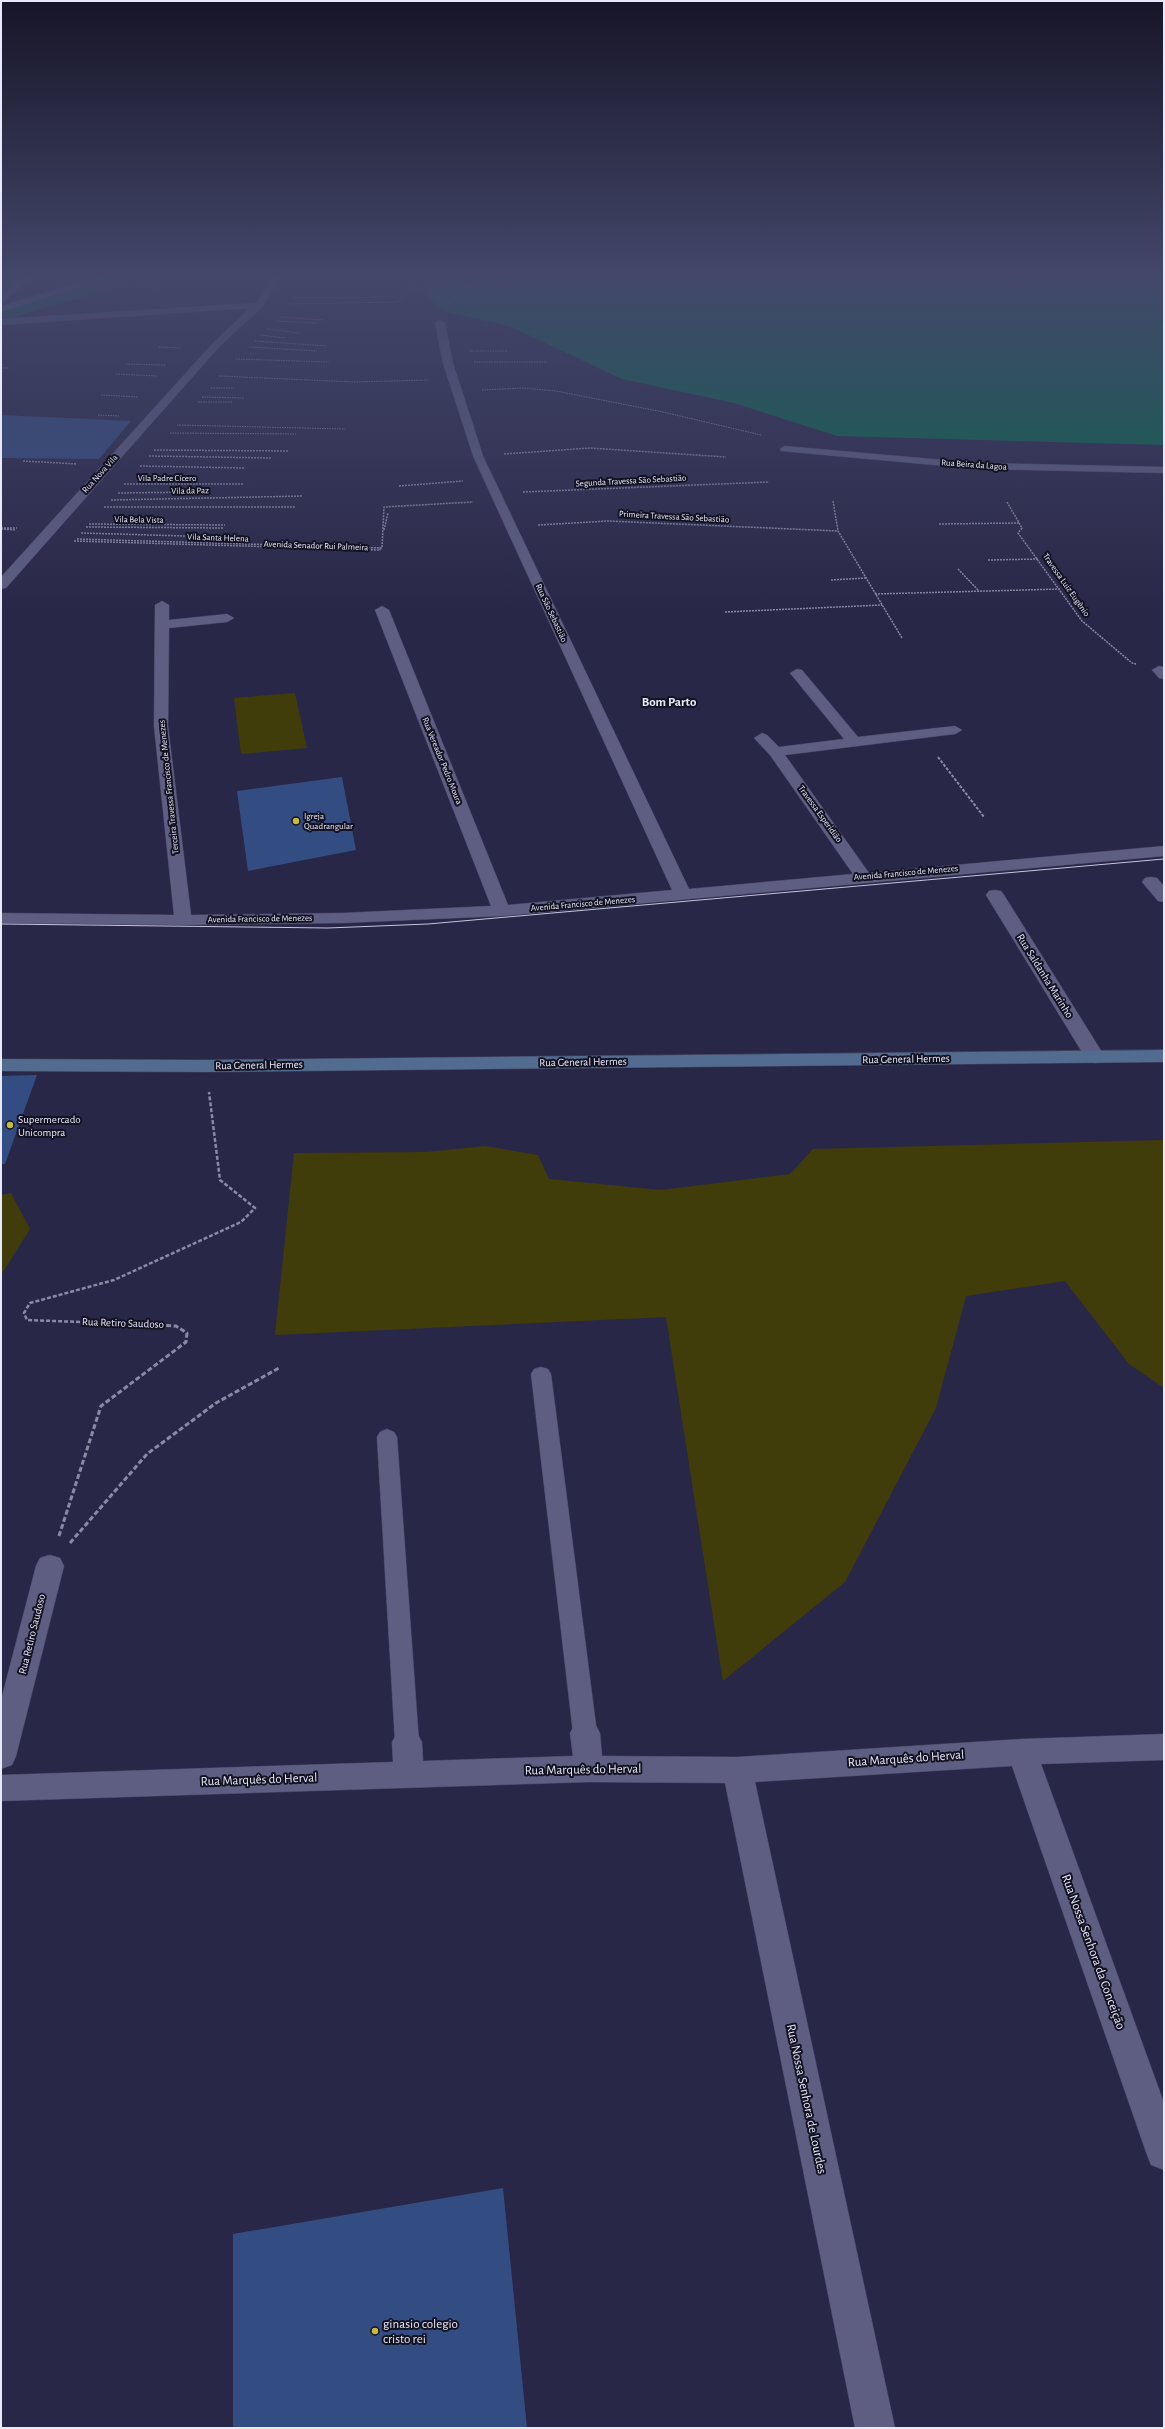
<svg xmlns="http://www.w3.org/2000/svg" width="1165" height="2429" font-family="'Alegreya Sans',sans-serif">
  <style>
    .green { fill: #413d0a }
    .water { fill: #036849 }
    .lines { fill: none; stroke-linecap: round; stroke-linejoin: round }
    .canal { fill: #036849; fill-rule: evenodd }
    .building { fill: #334c82 }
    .lane-casing { stroke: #454360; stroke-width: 1 }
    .street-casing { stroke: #454360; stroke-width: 1 }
    .secondary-casing { stroke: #454360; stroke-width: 1 }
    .primary-casing { stroke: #454360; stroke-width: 1 }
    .path-far4 { stroke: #8b8aa5; stroke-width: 1; stroke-dasharray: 1.5 1; stroke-linecap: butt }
    .path-far3 { stroke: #8b8aa5; stroke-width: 1.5; stroke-dasharray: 2 1; stroke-linecap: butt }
    .path-far2 { stroke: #8b8aa5; stroke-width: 2; stroke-dasharray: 3 1.5; stroke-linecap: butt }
    .path-far1 { stroke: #8b8aa5; stroke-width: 2.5; stroke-dasharray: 4 2; stroke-linecap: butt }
    .path { stroke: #8b8aa5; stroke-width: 3; stroke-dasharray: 5 2.5; stroke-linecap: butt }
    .lane { fill: #5e5e83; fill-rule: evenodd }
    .street { fill: #5e5e83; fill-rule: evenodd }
    .secondary { fill: #526c8f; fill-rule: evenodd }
    .primary { fill: #457a9b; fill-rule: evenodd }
    .tram { stroke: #c6c6de; stroke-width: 1 }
    .poi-dot { fill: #c7bb3c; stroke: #131221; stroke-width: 1.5 }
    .labels { text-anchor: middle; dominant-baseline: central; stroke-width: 4; stroke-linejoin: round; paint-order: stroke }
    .far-street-label { font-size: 9px; fill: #e8e8fe; stroke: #131221 }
    .far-poi-label { font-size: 9px; fill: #e8e8fe; stroke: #131221; text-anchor: start }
    .street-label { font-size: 11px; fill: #e8e8fe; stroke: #131221 }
    .poi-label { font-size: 11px; fill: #e8e8fe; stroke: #131221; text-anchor: start }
    .far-district-label { font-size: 13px; font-weight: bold; fill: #e8e8fe; stroke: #131221 }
    .near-street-label { font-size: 13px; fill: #e8e8fe; stroke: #131221 }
    .near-poi-label { font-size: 13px; fill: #e8e8fe; stroke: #131221; text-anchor: start }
  </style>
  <rect width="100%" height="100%" fill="#292748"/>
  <path class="green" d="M295,693L307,748L241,754L234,698Z
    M1164,1140V1388L1129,1364L1065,1281L966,1296L936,1408L845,1582L723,1681L666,1317L275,1335L294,1153L427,1152L485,1146L538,1155L549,1179L661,1190L790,1174L813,1149Z
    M11,1193L30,1229L1,1275V1195Z"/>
  <path class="water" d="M469,274H1164V445L837,436L734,403L622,379L509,326L442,311L421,290Z"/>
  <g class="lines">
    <path class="canal" d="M126,274H151L149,277L18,316L1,325V313L6,310Z"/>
  </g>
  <path class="building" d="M1,415L131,421L99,459L1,458Z
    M342,777L356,850L248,871L237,791Z
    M37,1075L5,1164H1V1076Z
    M503,2188L527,2428H233V2234Z"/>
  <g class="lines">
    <g class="lane-casing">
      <path id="lane" d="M541,1367L548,1369L551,1374L597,1733L594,1740L585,1743L576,1740L573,1733L531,1374L534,1369Z
        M387,1429L394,1432L397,1437L419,1742L416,1749L407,1753L398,1749L395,1742L377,1437L380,1432Z"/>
    </g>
    <g class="street-casing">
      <path id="street" d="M24,274H33L1,305V297Z
        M275,274H283L262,307L219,347L6,588L1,589V577L213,343L250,308L1,325V319L256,303Z
        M440,320L445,323L453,363L483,456L689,889L853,874L770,755L754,738L762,733L767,735L779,747L844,739L790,673L797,669L802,670L858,737L955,726L962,730L955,734L785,755L869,873L1164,846V856L502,916L343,923L183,925L1,923V913L174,915L154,726L155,605L162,601L169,605V620L227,614L234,618L227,622L169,628L168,726L191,915L343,913L491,906L375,610L382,606L389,610L508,905L672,890L473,456L443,363L435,323Z
        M785,446L978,463L1164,467V473L978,469L781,451L780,449Z
        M1159,666L1164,667V679L1159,678L1152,670Z
        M1151,877L1157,878L1164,886V902L1158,901L1142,882L1145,878Z
        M995,890L1001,891L1004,895L1105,1057L1102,1061L1095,1063L1088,1061L1085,1057L986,895L989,891Z
        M50,1555L60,1558L64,1566L16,1756L12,1765L1,1769V1700L36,1566L40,1558Z
        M585,1720L595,1724L600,1733L602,1756L737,1757L1022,1739L1164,1734V1760L1041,1764L1164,2103V2170L1151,2165L1146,2152L1012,1766L755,1782L895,2428H855L725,1783L589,1782L1,1801V1775L393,1762L392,1742L397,1733L407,1729L417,1733L422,1742L423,1761L573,1756L570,1733L575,1724Z"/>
    </g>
    <g class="secondary-casing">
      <path id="secondary" d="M1164,1050V1062L205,1072L1,1071V1059L205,1060Z"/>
    </g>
    <g class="primary-casing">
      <path id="primary" d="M107,274H121L1,312V306Z"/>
    </g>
    <path class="path-far4" d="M139,281L159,288
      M292,298L387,297
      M448,302L485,274
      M288,304L398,302L419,274
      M280,317L323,320
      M277,321L318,323
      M267,329L299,333
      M261,335L286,338
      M255,341L327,346
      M159,347L181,348
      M249,347L317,351
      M470,351H507
      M236,359L329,362
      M474,362H547
      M126,364L165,365
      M1,368H9
      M116,374L157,376
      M219,376L354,382L428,380
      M211,388H234
      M482,390L523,388L556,391L663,412L761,435
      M101,395L138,397
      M202,397L244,398
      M198,402H232
      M98,415L119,416
      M177,425L345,429
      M170,433L296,434"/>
    <path class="path-far3" d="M154,450L289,451
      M504,454L590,448L726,457
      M149,456L272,458
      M23,461L77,464
      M140,466L244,468
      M124,484H243
      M399,486L463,481
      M523,492L769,482
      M118,493L195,492
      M111,500L303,496
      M833,501L838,531L902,638
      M1007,502L1022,528L1018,533L1082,621L1132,663L1136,664
      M104,507H295
      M89,524L225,525
      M939,524L1019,523
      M538,525L608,521L838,531
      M86,527L224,528
      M1,528H17
      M1,529L16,530
      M384,530L388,513
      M81,533L220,537
      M77,539L382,548L384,507L473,502
      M74,541L380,550V547
      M988,560L1039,559
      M958,569L979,591
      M831,580L866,578
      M875,594L1061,589
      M725,612L882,605"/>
    <path class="path-far2" d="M938,757L984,817"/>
    <path class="path-far1" d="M134,1324L27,1320L24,1313L30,1303L114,1280L241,1222L255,1208L220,1180L209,1092"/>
    <path class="path" d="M59,1536L101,1406L186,1342L187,1333L176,1326L109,1323
      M70,1543L147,1454L216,1403L279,1368"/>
    <use href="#lane" class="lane"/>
    <use href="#street" class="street"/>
    <use href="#secondary" class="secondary"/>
    <use href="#primary" class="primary"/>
    <path class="tram" d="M1,924L328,928L428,924L1164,859"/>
  </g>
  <linearGradient id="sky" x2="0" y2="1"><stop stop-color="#171528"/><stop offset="0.45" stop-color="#43476a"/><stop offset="1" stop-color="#43476a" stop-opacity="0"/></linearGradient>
  <rect width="1165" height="615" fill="url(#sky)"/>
  <g class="poi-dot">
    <circle cx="296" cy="821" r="4"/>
    <circle cx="10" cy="1125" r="4"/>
    <circle cx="375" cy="2331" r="4"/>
  </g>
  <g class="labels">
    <g class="far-street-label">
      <text transform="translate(974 465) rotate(4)">Rua Beira da Lagoa</text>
      <text transform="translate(100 474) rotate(-48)">Rua Nova Vila</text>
      <text x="167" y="478">Vila Padre Cícero</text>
      <text transform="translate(631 481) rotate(-3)">Segunda Travessa São Sebastião</text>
      <text transform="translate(190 491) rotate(-1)">Vila da Paz</text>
      <text transform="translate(674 517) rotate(3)">Primeira Travessa São Sebastião</text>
      <text transform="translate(139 520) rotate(1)">Vila Bela Vista</text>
      <text transform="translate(218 538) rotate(2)">Vila Santa Helena</text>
      <text transform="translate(316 546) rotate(2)">Avenida Senador Rui Palmeira</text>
      <text transform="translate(1066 585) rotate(55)">Travessa Luiz Eugênio</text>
      <text transform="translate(551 613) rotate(65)">Rua São Sebastião</text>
      <text transform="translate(442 761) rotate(68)">Rua Vereador Pedro Moura</text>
      <text transform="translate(169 787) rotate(-96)">Terceira Travessa Francisco de Menezes</text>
      <text transform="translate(820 814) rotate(54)">Travessa Esperidião</text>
      <text transform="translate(906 873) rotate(-5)">Avenida Francisco de Menezes</text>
      <text transform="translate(583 904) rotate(-5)">Avenida Francisco de Menezes</text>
      <text transform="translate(260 919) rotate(-1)">Avenida Francisco de Menezes</text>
    </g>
    <g class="far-poi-label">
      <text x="304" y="816">Igreja<tspan x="304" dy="10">Quadrangular</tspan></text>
    </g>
    <g class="street-label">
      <text transform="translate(1045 976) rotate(58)">Rua Saldanha Marinho</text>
      <text transform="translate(906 1059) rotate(-1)">Rua General Hermes</text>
      <text transform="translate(583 1062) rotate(-1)">Rua General Hermes</text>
      <text transform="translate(259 1065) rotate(-1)">Rua General Hermes</text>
      <text transform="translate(123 1323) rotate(2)">Rua Retiro Saudoso</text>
      <text transform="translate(32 1634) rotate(-76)">Rua Retiro Saudoso</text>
    </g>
    <g class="poi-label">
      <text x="18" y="1119">Supermercado<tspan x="18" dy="13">Unicompra</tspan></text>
    </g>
    <g class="far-district-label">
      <text x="669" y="702">Bom Parto</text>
    </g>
    <g class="near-street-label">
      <text transform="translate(906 1759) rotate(-4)">Rua Marquês do Herval</text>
      <text transform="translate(583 1770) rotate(-1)">Rua Marquês do Herval</text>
      <text transform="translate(259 1780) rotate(-2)">Rua Marquês do Herval</text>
      <text transform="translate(1093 1952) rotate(70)">Rua Nossa Senhora da Conceição</text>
      <text transform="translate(806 2099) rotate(78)">Rua Nossa Senhora de Lourdes</text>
    </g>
    <g class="near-poi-label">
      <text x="383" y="2324">ginasio colegio<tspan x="383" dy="15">cristo rei</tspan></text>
    </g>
  </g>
  <rect width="1165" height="2429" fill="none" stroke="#e8e8fe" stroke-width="4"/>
</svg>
